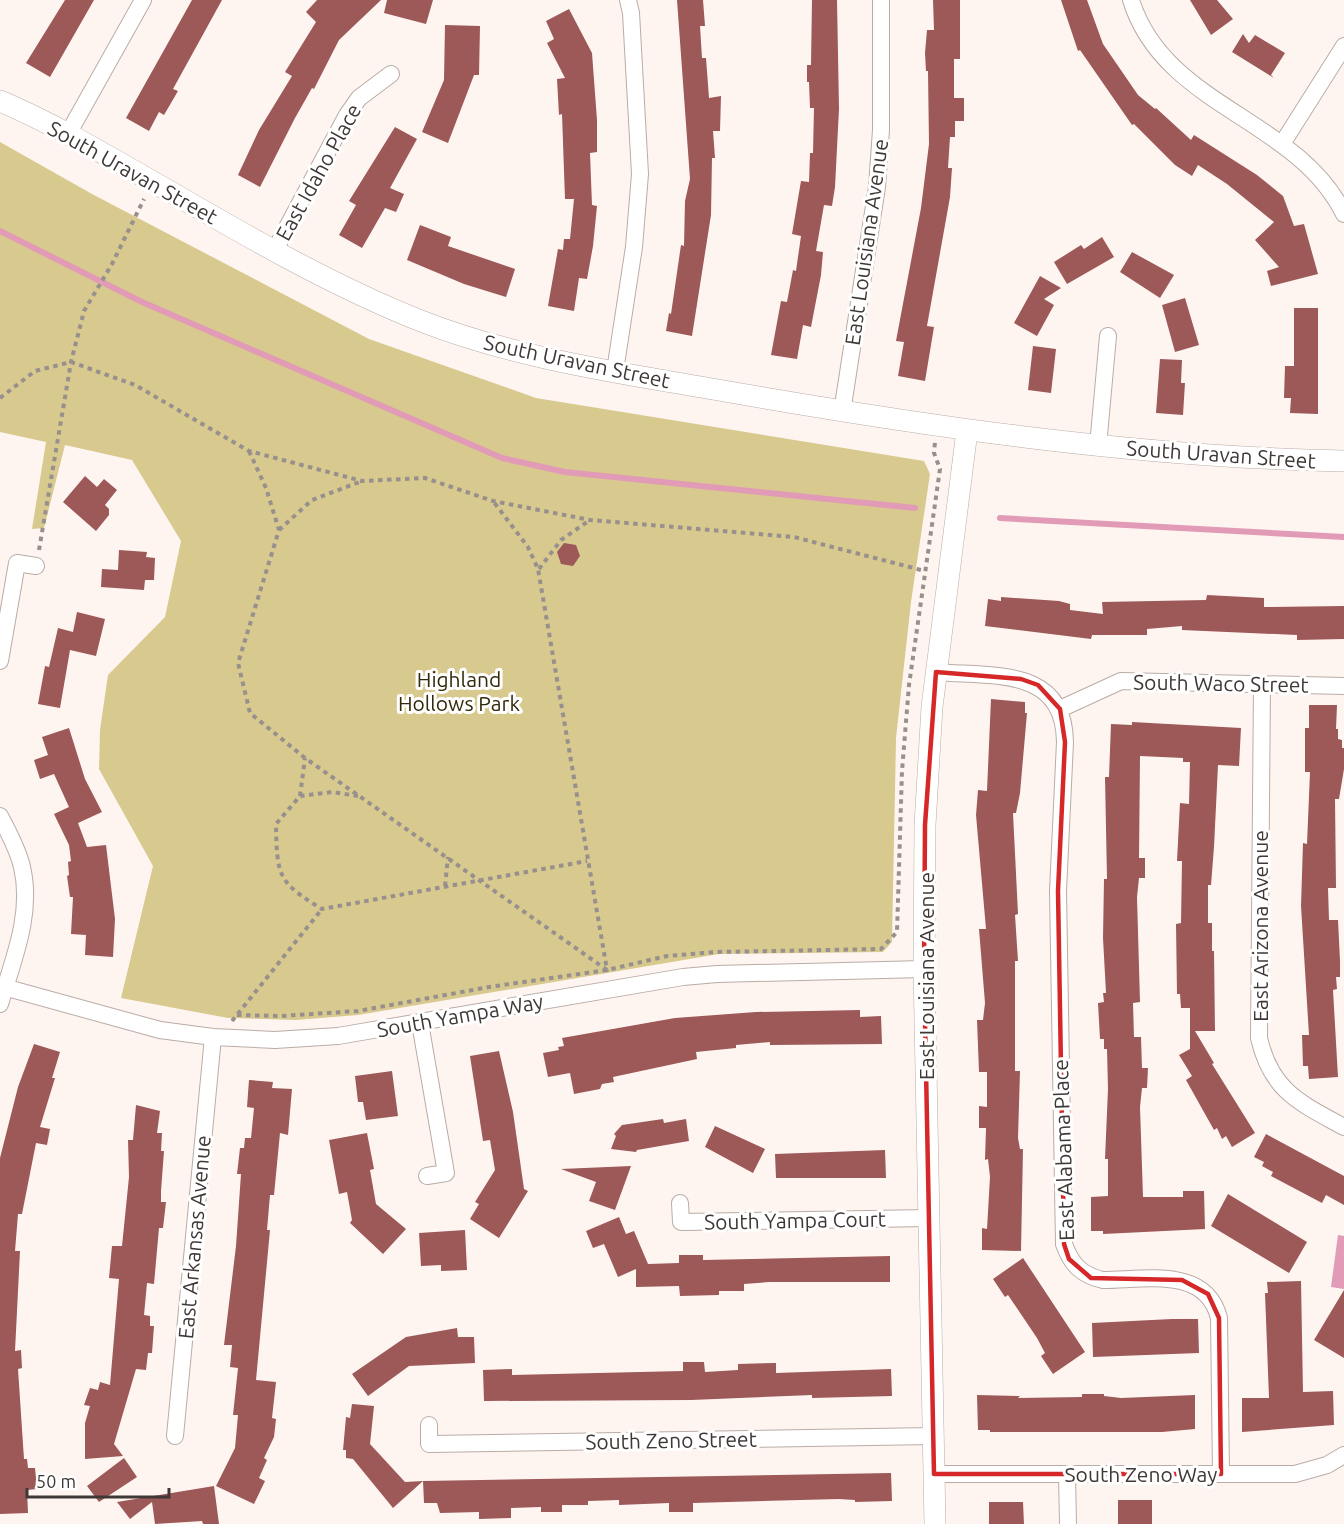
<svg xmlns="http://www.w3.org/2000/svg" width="1344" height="1524" font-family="Ubuntu,sans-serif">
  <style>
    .green { fill: #d8c98f }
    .water { fill: #e29bb6 }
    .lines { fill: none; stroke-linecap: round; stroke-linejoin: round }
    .stream { stroke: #e29bb6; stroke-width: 6 }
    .building { fill: #9d5858 }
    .minor-casing { stroke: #baaca5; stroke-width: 18 }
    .tertiary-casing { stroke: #baaca5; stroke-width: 22 }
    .path { stroke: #98908d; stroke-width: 4; stroke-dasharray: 4.5 4.5; stroke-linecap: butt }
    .minor { stroke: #fff; stroke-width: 16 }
    .tertiary { stroke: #fff; stroke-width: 21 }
    .marked { fill: none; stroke: #d62828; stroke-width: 4.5; stroke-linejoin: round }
    .labels { text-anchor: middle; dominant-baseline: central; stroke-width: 6; stroke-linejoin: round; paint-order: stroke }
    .street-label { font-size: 21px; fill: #3e3836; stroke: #fff }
    .park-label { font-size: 21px; fill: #322a0b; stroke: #fff }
  </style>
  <rect width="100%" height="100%" fill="#fef5f1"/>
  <path class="green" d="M0,142L92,194L369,339L536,398L924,461L930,474L911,602L896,738L892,942L883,952L719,954L358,1015L296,1020L228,1018L121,998L153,866L99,769L100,730L108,675L165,617L181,541L132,460L65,445L44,528L32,529L46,442L0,432Z"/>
  <path class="water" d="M1338,1235L1344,1236V1289L1331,1287Z"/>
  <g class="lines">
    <path class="stream" d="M0,231L142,302L502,458L565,472L915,508
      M1000,518L1344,537"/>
  </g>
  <path class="building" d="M65,0H94L50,77L26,63Z
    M192,0H222L173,89L178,91L164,115L159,112L149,131L126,118Z
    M317,0H381L339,40L314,89L312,88L295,118L260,187L238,175L259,130L292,76L285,72L316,22L306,12Z
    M387,0H433L426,24L384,13Z
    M677,0H703L705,26H700L702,58H706L709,98L721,96L720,131H713L715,158H712L711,215L692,336L666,331L669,313L671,314L681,245L684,246L685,201L690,179Z
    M812,0H837L839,109L835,187L832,206L824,205L816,251L823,252L821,275L811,327L803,325L797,359L771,355L781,301L787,302L793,270L796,271L801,236L792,234L801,181L809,182L810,153H813L814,108H810L809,82H807V65H811Z
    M933,0H960V59H954V98H964V121H955V137H950L948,168H952L950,197L927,326L934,327L925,381L898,376L904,342L896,341L921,208L929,144L928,71H926L925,53L927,30H934Z
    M1061,0H1087L1103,44L1138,95L1155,109L1156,108L1191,140L1194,135L1257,175L1283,196L1294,226L1304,224L1318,274L1271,286L1267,271L1279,267L1255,240L1274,222L1227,184L1198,165L1192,176L1175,165L1134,124L1132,125L1080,50L1078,51Z
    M1190,0H1217L1233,19L1211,35Z
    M569,9L592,53L597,120V152L590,153L592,205L597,206L593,246L587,279L579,278L574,311L548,306L558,249L563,250L564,239H570L574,199H565L562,114L559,115L557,79L565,78L547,43L554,39L546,21Z
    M445,25L480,26L479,75H474L448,143L422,132L444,80Z
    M1243,34L1249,43L1255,35L1285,53L1271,75L1274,78L1232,52Z
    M395,127L417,139L390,188L404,194L396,212L385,208L362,248L339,235L356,205L349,201Z
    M420,225L451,237L448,246L515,269L506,297L464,284L407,260Z
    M1102,237L1114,257L1067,284L1054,262L1081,245L1084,249Z
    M1132,252L1174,275L1160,298L1120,272Z
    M1040,276L1061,288L1044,299L1054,305L1037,336L1014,323Z
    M1185,298L1199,345L1175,352L1162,305Z
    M1294,308H1318V414L1290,413L1291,398H1284L1285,366H1294Z
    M1033,346L1056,349L1051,393L1028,390Z
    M1160,359L1182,360L1181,383H1185L1183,415L1156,413Z
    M85,476L97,487L104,479L117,490L105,505L109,509V515L96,531L63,502Z
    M564,543L576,545L580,556L573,566L561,564L557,552Z
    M119,550L147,552L146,557L155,558L154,580H145L144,590L101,587L102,569L118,570Z
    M1207,595L1264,598V607L1344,606V639L1297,640V635L1182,630V626L1147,629V635H1092L1091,639L985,626L988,599L1001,601V597L1059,601L1070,604V610L1103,614L1102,602L1206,600Z
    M77,612L105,619L96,656L70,650L60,708L38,704L45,666L49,667L58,628L73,632Z
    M991,699L1025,702V713H1027L1020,793L1016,813H1013L1018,914L1015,915L1018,961H1015V1071H1020L1018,1138L1020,1149H1023L1021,1251L982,1250V1228L987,1229L990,1177L988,1159L985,1160L986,1128H979V1106L987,1107V1072H979L977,1020H983L985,1003L979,929H986L976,815L978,790L987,791Z
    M1309,705H1337L1336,729H1338V739L1342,740V748H1344V769L1339,799H1335L1336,888H1328L1329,920H1338L1340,961V977H1336L1337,989L1333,990L1338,1077L1309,1079L1308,1066H1303L1302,1035H1309L1301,906L1303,843L1307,844L1310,772H1305V728H1309Z
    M1132,722L1241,728L1239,766L1218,765L1214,847L1211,885H1208V923H1212V951H1214L1215,1031H1195L1214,1063L1212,1064L1255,1133L1232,1147L1226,1136L1222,1139L1217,1128L1214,1130L1186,1080L1192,1076L1179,1055L1190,1049V1008H1181L1180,994H1177L1176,924L1181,923L1182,861H1177L1180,803L1189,804L1190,762H1183V758L1140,756L1139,858H1145V878H1139L1137,897L1140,1002L1133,1003L1134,1037H1141L1142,1068H1148L1147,1088H1142L1140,1107L1143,1197H1183V1191H1204L1205,1229L1103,1234V1231H1091V1197L1108,1196V1159H1105L1108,1089L1107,1049H1104V1039H1100L1098,1003L1104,1002L1103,993H1106L1103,938L1104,879H1107L1105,777H1109L1111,724L1132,725Z
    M69,728L85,779L102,812L78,823L87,847L106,845L115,919L113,957L85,955L86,935L71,934L73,897H70L67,876L69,875L68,862L71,861L69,845L54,814L69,807L54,774L40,779L34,760L48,755L42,737Z
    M860,1010V1017L881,1016L882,1044L770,1045V1042L736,1045V1048L696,1052L697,1059L613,1077L614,1082L602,1084L600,1089L574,1094L570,1073L548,1077L543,1053L559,1050L558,1047L564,1046L562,1038L675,1018L756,1012Z
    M34,1044L60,1052L52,1078H55L40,1127L50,1129L47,1145L36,1143L22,1214H18L15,1251H20L15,1351L21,1350L22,1368L18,1369L24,1459H27L28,1468H35L37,1489L27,1490L28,1513L0,1514V1158L18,1087Z
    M499,1051L513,1112L524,1189L528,1191L499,1238L470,1219L479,1204L475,1202L495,1170L490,1140L483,1141L470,1056Z
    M392,1071L398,1116L366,1120L363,1102H358L355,1076Z
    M249,1080L273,1082L272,1088L292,1089L288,1135L280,1133L274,1195H270L267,1230H270L256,1380L276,1382L272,1418L276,1419L274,1437L264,1458L267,1460L259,1478L265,1481L254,1504L216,1486L235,1448L238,1415H233L238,1368L230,1367L232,1345H224L236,1246L241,1174H237L240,1148H244L245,1138H251L254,1108L247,1107Z
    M136,1105L160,1111L157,1133H162L161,1151H164L161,1191V1202H166L163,1228H159L154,1284L147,1283L144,1315L150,1316V1326H154L152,1353H148L146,1370L136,1369L114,1444L123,1456L85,1459V1423L90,1406L84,1405L90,1388L98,1390L100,1382L110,1385L119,1279L109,1278L112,1246H122L129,1177L128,1140H133Z
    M663,1119L664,1123L686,1119L689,1141L637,1150L636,1152L611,1149L616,1136L614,1134L622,1125Z
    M715,1126L765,1149L753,1173L705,1147Z
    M367,1133L374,1169L370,1170L376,1204L406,1229L383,1254L350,1223L352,1220L347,1192L339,1194L329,1140Z
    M1266,1134L1344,1176V1205L1326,1195L1322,1203L1271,1176L1273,1172L1262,1166L1264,1162L1254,1157Z
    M885,1150L886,1178H776L775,1154Z
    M631,1166L615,1210L589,1201L596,1182L561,1169Z
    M1228,1194L1307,1242L1289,1273L1211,1226Z
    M619,1217L626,1234L634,1231L648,1264L679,1263V1255H703V1260L890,1256V1282H769L744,1284V1291H719V1295L680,1296L679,1286L636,1287V1269L618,1277L604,1244L593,1248L586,1231Z
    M465,1230L467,1270L441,1271V1265L421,1266L419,1233Z
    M1023,1258L1085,1352L1053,1374L1041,1356L1045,1353L1037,1338L1008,1295L1005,1297L993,1279Z
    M1301,1281L1303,1392L1333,1391L1334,1425L1242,1432V1398H1269L1265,1293H1268L1267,1282Z
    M1344,1290V1358L1314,1340Z
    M1172,1319H1198L1199,1353L1093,1357L1092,1323Z
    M457,1328L458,1337H474L475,1363L409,1366L368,1396L352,1374L406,1337Z
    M683,1362H704L705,1372L738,1370V1364L776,1363V1373L891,1369L892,1396L812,1398V1395L691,1400L484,1401L483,1370L512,1369V1375L683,1371Z
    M1082,1394H1104V1396L1121,1398L1195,1395V1429L1162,1432H990V1430H978L977,1395L1020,1396L1018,1398L1082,1397Z
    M352,1404L374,1406L370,1444L405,1482L423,1481L393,1508L353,1459L346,1458V1450H343L346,1417L350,1418Z
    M124,1458L137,1477L99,1502L87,1486Z
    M891,1473L892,1501L855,1502V1500L839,1499L693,1503V1512H669V1503L619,1505V1500L588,1501V1505H562V1512H541V1507L511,1508V1518L479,1519V1512L440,1513L437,1503H424L423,1481Z
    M214,1486L219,1524H203L202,1521L155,1524L152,1502L130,1519L117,1502Z
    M1118,1500H1152V1524H1118Z
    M989,1502H1023L1024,1524H989Z"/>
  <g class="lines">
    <g class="minor-casing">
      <path id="minor" d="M1131,0C1164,107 1297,118 1344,214
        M68,134L143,0
        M1282,144L1344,46
        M275,250L347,115L359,98L391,74
        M615,371L634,247L640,174L631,13L628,0
        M842,412L877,187L881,130V0
        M1098,446L1108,336
        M0,661L17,563L36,566
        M936,672C992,677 1064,666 1065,742L1058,891L1064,1244C1071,1264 1081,1275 1103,1280C1145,1280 1206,1266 1219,1318L1221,1474
        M1262,684L1259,1038C1271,1091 1300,1103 1344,1127
        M1060,709L1121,681L1344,686
        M0,816C8,832 18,849 22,867C33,914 13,960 0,1004
        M0,986L160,1030L213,1037L275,1040L338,1036L683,977L717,974L924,969
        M420,1023L446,1173L427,1176
        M680,1203L681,1222L929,1218
        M429,1425V1444L933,1436
        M175,1436L213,1037
        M934,1474H1295L1327,1465L1344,1455
        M1067,1474L1068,1524"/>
    </g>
    <g class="tertiary-casing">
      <path id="tertiary" d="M0,101C59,126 114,160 169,191C250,238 333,286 421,321C518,359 622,373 724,391C930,427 1135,457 1344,461
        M935,1524L924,969L925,825L932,707L967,431"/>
    </g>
    <path class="path" d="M0,398L35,371L71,362L135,385L249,451L362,481L425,478L493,501L590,520L794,537L925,571
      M249,451L266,488L279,530L238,663L250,713L305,758L607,970L538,569L528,547L493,501
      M279,530L312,500L362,481
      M39,550L71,362L84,311L112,264L144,199
      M539,569L561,540L590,520
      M300,796L305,758
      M358,796L332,792L300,796L276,824C277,875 277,882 322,909L587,861
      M445,886L448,857
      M237,1015L281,1016L358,1011L489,987L607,970L667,956L715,952L881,949L897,932L902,771L909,685L940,469L934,453L935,442
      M232,1021L322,909"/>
    <use href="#minor" class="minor"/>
    <use href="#tertiary" class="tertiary"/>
  </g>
  <path class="marked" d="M936,672L1021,679L1038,685L1060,709L1065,742L1058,891L1064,1244L1069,1259L1091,1278L1182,1280L1208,1294L1219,1318L1221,1474H934L924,969L925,825Z"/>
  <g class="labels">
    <g class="street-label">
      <text transform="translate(133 172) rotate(29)">South Uravan Street</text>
      <text transform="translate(318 172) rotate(-61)">East Idaho Place</text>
      <text transform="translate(866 242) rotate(-82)">East Louisiana Avenue</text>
      <text transform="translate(577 361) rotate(12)">South Uravan Street</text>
      <text transform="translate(1221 454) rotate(4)">South Uravan Street</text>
      <text transform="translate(1221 683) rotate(1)">South Waco Street</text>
      <text transform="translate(1260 926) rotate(-90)">East Arizona Avenue</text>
      <text transform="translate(926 976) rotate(-90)">East Louisiana Avenue</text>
      <text transform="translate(460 1015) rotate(-10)">South Yampa Way</text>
      <text transform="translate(1063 1150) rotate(-92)">East Alabama Place</text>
      <text transform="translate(795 1220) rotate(-1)">South Yampa Court</text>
      <text transform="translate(194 1237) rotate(-85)">East Arkansas Avenue</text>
      <text transform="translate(671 1440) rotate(-1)">South Zeno Street</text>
      <text x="1141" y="1474">South Zeno Way</text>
    </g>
    <g class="park-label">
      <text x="459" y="679">Highland<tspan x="459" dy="24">Hollows Park</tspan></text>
    </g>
  </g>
  <path d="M27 1488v9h142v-9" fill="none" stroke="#3e3836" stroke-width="3"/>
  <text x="36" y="1488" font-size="18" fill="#3e3836" stroke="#ffffff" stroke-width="4.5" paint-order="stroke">50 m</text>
</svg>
